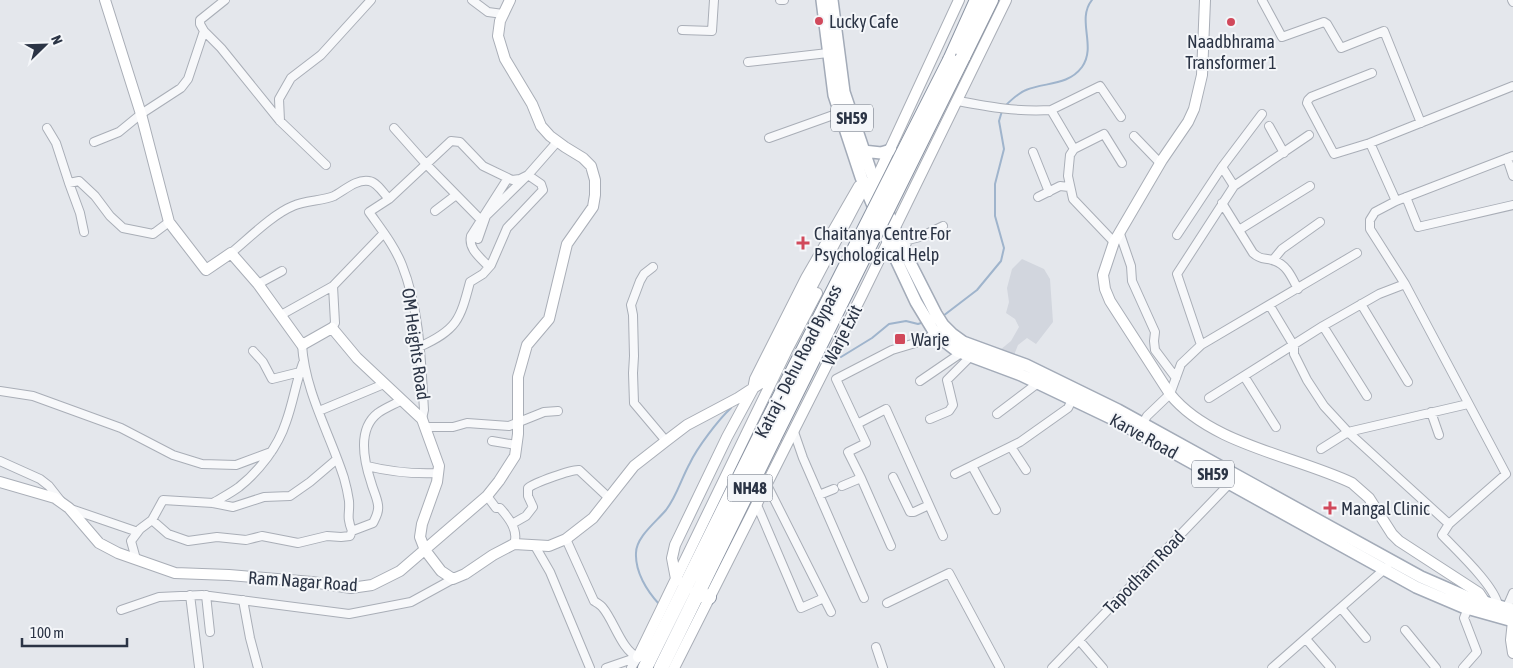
<svg xmlns="http://www.w3.org/2000/svg" width="1513" height="668" font-family="'Asap Condensed',sans-serif">
  <style>
    .built { fill: #d2d6de }
    .lines { fill: none; stroke-linecap: round; stroke-linejoin: round }
    .stream { stroke: #9fb4cc; stroke-width: 2 }
    .street-casing { stroke: #a9aeb7; stroke-width: 10 }
    .secondary-casing { stroke: #a9aeb7; stroke-width: 12 }
    .primary-casing { stroke: #a3abb8; stroke-width: 14 }
    .highway-casing { stroke: #8b94a3; stroke-width: 16 }
    .street { stroke: #f7f8fa; stroke-width: 8 }
    .secondary { stroke: #fff; stroke-width: 10 }
    .primary { stroke: #fff; stroke-width: 11 }
    .highway { stroke: #fff; stroke-width: 14 }
    .highway-bridge-casing { stroke: #8b94a3; stroke-width: 16; stroke-linecap: butt }
    .highway-bridge { stroke: #fff; stroke-width: 14 }
    .poi-dot { fill: #d1495b; stroke: #f4f6f9; stroke-width: 2 }
    .labels { text-anchor: middle; dominant-baseline: central; stroke-width: 4; stroke-linejoin: round; paint-order: stroke }
    .shield { fill: #f4f6f9; stroke: #676e7b; stroke-width: 1 }
    .shield-label { font-size: 16px; font-weight: bold; fill: #2b3445 }
    .poi-label { font-size: 18px; fill: #2b3445; stroke: #f4f6f9; text-anchor: start }
    .street-label { font-size: 18px; fill: #2b3445; stroke: #f4f6f9 }
  </style>
  <rect width="100%" height="100%" fill="#e4e7ec"/>
  <path class="built" d="M1022,259L1044,269L1050,279L1053,322L1036,344L1027,338L1018,345L1014,355L1000,350L1011,341L1019,327L1015,319L1006,313L1009,302L1007,288L1012,269Z"/>
  <g class="lines">
    <path class="stream" d="M1004,107C1011,100 1018,93 1026,90C1045,82 1068,86 1082,67C1097,46 1076,20 1092,0
      M943,316L977,290L1001,261L1004,248L995,216V184L1004,149L999,121L1002,111
      M841,357L872,338L889,324L906,321L918,324L924,322
      M659,604C647,591 635,572 636,553C636,537 656,522 666,510C677,496 681,479 690,463C697,448 718,420 731,408"/>
    <g class="street-casing">
      <path id="street" d="M472,0L488,12L503,14
        M780,0H784
        M1262,0L1282,37L1324,22L1327,24L1341,48L1384,31L1421,123
        M1512,0L1513,2
        M682,30L712,31L714,0
        M204,31L221,48L280,121L326,165
        M748,62L828,53
        M1372,73L1311,97L1308,100L1307,103L1334,154L1370,143L1513,86
        M958,101C990,107 1017,112 1051,110
        M280,121L279,99L291,78L321,55L371,0
        M1269,126L1284,153
        M47,128L56,143L69,183L79,181L95,196L110,216L123,228L153,234L169,222
        M394,128L426,164L481,220
        M1134,136L1160,163
        M769,138L839,113
        M94,142L119,132L141,114L181,88L188,79L204,31L200,24V20L225,0
        M1370,143L1396,201
        M1074,149L1051,110L1100,86L1121,117
        M1033,152L1049,192
        M1507,158L1513,176
        M1222,167L1234,186
        M69,183L80,213L84,232
        M1038,197L1060,186L1069,187
        M1406,197L1418,227L1513,205
        M1222,203L1253,253C1262,261 1265,257 1275,261C1287,265 1292,278 1298,289
        M435,211L456,195
        M1239,230L1310,186
        M1120,234L1131,266L1132,281L1155,332L1154,341L1155,350L1176,378
        M1177,235L1222,167L1262,114
        M1114,242L1073,199L1068,176L1070,155L1074,149L1104,134L1122,163
        M904,251L908,240L920,237L943,226
        M231,253C248,239 273,214 293,206C305,200 323,201 334,196C345,190 356,179 369,181C377,182 384,194 389,199
        M1273,260L1282,249L1320,222
        M489,267C480,257 468,249 471,236L508,178
        M653,267L644,274L640,281L631,305L633,315L634,356L633,373L634,403L666,441
        M258,284L282,271
        M1361,304L1408,382
        M1270,306L1294,346V354L1307,380L1324,406L1348,432L1449,524
        M281,315L333,286
        M1323,326L1367,396
        M332,328L335,323L333,286L384,233
        M302,345C305,392 330,434 344,478C346,485 348,494 349,501C350,515 346,515 352,531L373,523C376,517 379,512 378,505C377,497 373,490 371,482C364,461 357,429 378,413C385,408 395,404 402,400
        M1201,345L1177,274L1234,186L1309,135
        M419,347C457,330 460,320 470,282L483,274L491,265L507,228L543,190L541,184L528,175L486,216L478,239
        M253,351L263,362L272,379L300,372
        M1244,376L1276,427
        M920,381L961,353
        M0,391L33,396L121,428L173,455L202,464L236,465L271,452
        M1209,398L1323,326L1379,294L1405,284
        M319,411L384,384
        M1431,412L1439,435
        M997,414L1038,383
        M422,419L424,410C421,362 420,310 402,265C394,245 381,229 369,212L389,199L451,141L460,142L483,166L512,180L520,179L528,175L557,142
        M930,419L949,411L953,405L947,380L970,357
        M857,424L886,409L943,536
        M426,427H453L467,423L509,426L544,412L558,411
        M1140,428L1147,416L1170,394L1181,364L1201,345L1357,253
        M794,432L803,458L864,598
        M492,441L516,445
        M1011,447L1026,470
        M1321,449L1348,432L1468,404
        M0,461L40,479L49,486L60,500
        M367,466C391,472 413,474 438,473
        M972,466L996,510
        M955,474L1020,442L1068,408L1074,396
        M893,477L910,512H914L929,505
        M861,478L848,452L866,443L836,379L892,350L922,341L940,331
        M767,485L831,612
        M842,486L861,478L891,546
        M819,495L834,489
        M487,496L496,508H500C509,518 519,531 514,544
        M213,503C221,498 231,493 239,487C259,471 278,447 286,422C293,403 296,382 303,363
        M757,505L801,608L824,598
        M71,509L138,532
        M152,520L168,534L188,541L217,537L246,540L262,536L298,543L327,536L341,537L350,536L352,531
        M512,524L526,516L533,507L528,496V488C534,483 572,469 579,470L609,498
        M566,539L594,601C597,603 601,605 603,608C614,621 622,651 638,657
        M535,546L550,572L590,668
        M136,559L131,541L140,529L152,520L163,500L213,503L233,507L264,497L290,496L310,482L337,459
        M190,595L199,667
        M206,595L210,632
        M243,600L250,638L258,668
        M887,603L949,573L1000,668
        M1498,605C1494,585 1457,551 1442,535L1449,524L1506,474L1405,284L1370,229V220L1375,212L1396,201L1513,156
        M1507,607L1513,593
        M1341,608L1366,638
        M121,610L159,597L202,595L349,614L411,602L453,579
        M1405,630L1436,668
        M1306,639L1331,668
        M1079,640L1103,668
        M876,647L883,668
        M606,668L638,657L631,668
        M1052,668L1232,481
        M1272,668L1387,567
        M1463,668L1477,652L1464,618L1468,608"/>
    </g>
    <g class="secondary-casing">
      <path id="secondary" d="M105,0L141,114L169,222L206,270L231,253L258,284L302,345L332,328L357,358L422,419L439,466L437,482L422,524L420,537L425,550L441,571L453,579L465,574L493,555L514,544L549,546L566,539L593,518L634,466L666,441L687,425L738,398L761,383L865,186L868,183
        M1205,0L1202,75L1194,109L1188,122L1162,160L1114,242L1103,275L1105,289L1110,301L1170,394C1210,444 1295,456 1352,483L1369,498L1392,534L1399,541L1479,593L1485,602L1486,605
        M872,188L959,0
        M0,482L55,498L69,508L99,543L118,553L175,573L229,575L312,582L351,588L372,585L400,571L487,496L499,481L515,456L518,434V377L527,345L549,319L567,244L593,207L595,195V180L591,166L583,158L565,147L550,136L541,126L532,104L505,59L498,36L500,21L510,0
        M678,580L676,579L672,558L675,545L727,437L753,389L755,379L806,278L859,186
        M1513,621L1511,640L1513,653
        M638,657L787,350L817,293
        M674,668L862,295L1006,0"/>
    </g>
    <g class="primary-casing">
      <path id="primary" d="M822,0L834,95L861,177L893,253L916,302L933,330L944,341L957,351L1021,375L1113,419L1416,587L1463,607L1513,621
        M832,0L844,92L871,172L904,251L936,314L943,325L952,334L963,342L1026,365L1118,410L1421,577L1467,597L1513,610
        M863,151L881,153L891,150"/>
    </g>
    <g class="highway-casing">
      <path id="highway" d="M963,57L991,0
        M950,60L977,0
        M697,593L709,597
        M645,668L762,432
        M661,668L774,438"/>
    </g>
    <use href="#street" class="street"/>
    <use href="#secondary" class="secondary"/>
    <use href="#primary" class="primary"/>
    <use href="#highway" class="highway"/>
    <g class="highway-bridge-casing">
      <path id="highway-bridge" d="M762,432L950,60
        M774,438L963,57"/>
    </g>
    <use href="#highway-bridge" class="highway-bridge"/>
  </g>
  <g class="poi-dot">
    <circle cx="819" cy="21" r="5"/>
    <circle cx="1231" cy="22" r="5"/>
    <path d="M800.5 235.5h5v5h5v5h-5v5h-5v-5h-5v-5h5z"/>
    <rect x="894" y="333" width="12" height="12" rx="2.5"/>
    <path d="M1327.5 500.5h5v5h5v5h-5v5h-5v-5h-5v-5h5z"/>
  </g>
  <g class="labels">
    <g class="shield">
      <rect x="831" y="104.5" width="42" height="27" rx="4"/>
      <rect x="1192" y="460.5" width="42" height="27" rx="4"/>
      <rect x="727.5" y="474.5" width="45" height="27" rx="4"/>
    </g>
    <g class="shield-label">
      <text x="852" y="118">SH59</text>
      <text x="1213" y="474">SH59</text>
      <text x="750" y="488">NH48</text>
    </g>
    <g class="poi-label">
      <text x="829" y="21">Lucky Cafe</text>
      <text x="1231" y="41" text-anchor="middle">Naadbhrama<tspan x="1231" dy="21">Transformer 1</tspan></text>
      <text x="814" y="233">Chaitanya Centre For<tspan x="814" dy="21">Psychological Help</tspan></text>
      <text x="911" y="339">Warje</text>
      <text x="1341" y="508">Mangal Clinic</text>
    </g>
    <g class="street-label">
      <text transform="translate(842 335) rotate(-63)">Warje Exit</text>
      <text transform="translate(416 344) rotate(82)">OM Heights Road</text>
      <text transform="translate(798 361) rotate(-63)">Katraj - Dehu Road Bypass</text>
      <text transform="translate(1144 436) rotate(29)">Karve Road</text>
      <text transform="translate(1144 572) rotate(-46)">Tapodham Road</text>
      <text transform="translate(303 581) rotate(4)">Ram Nagar Road</text>
    </g>
  </g>
  <g transform="translate(45 45) rotate(67)" stroke="#f4f6f9" stroke-width="4" paint-order="stroke">
  <path d="M0-4L9 19L0 12L-9 19Z" fill="#2b3445"/>
  <text y="-8" font-size="14" font-weight="bold" text-anchor="middle" fill="#2b3445">N</text>
  </g>
  <path d="M22 638v8h105v-8" fill="none" stroke="#2b3445" stroke-width="2.5"/>
  <text x="30" y="638" font-size="15" fill="#2b3445" stroke="#f4f6f9" stroke-width="4" paint-order="stroke">100 m</text>
</svg>
